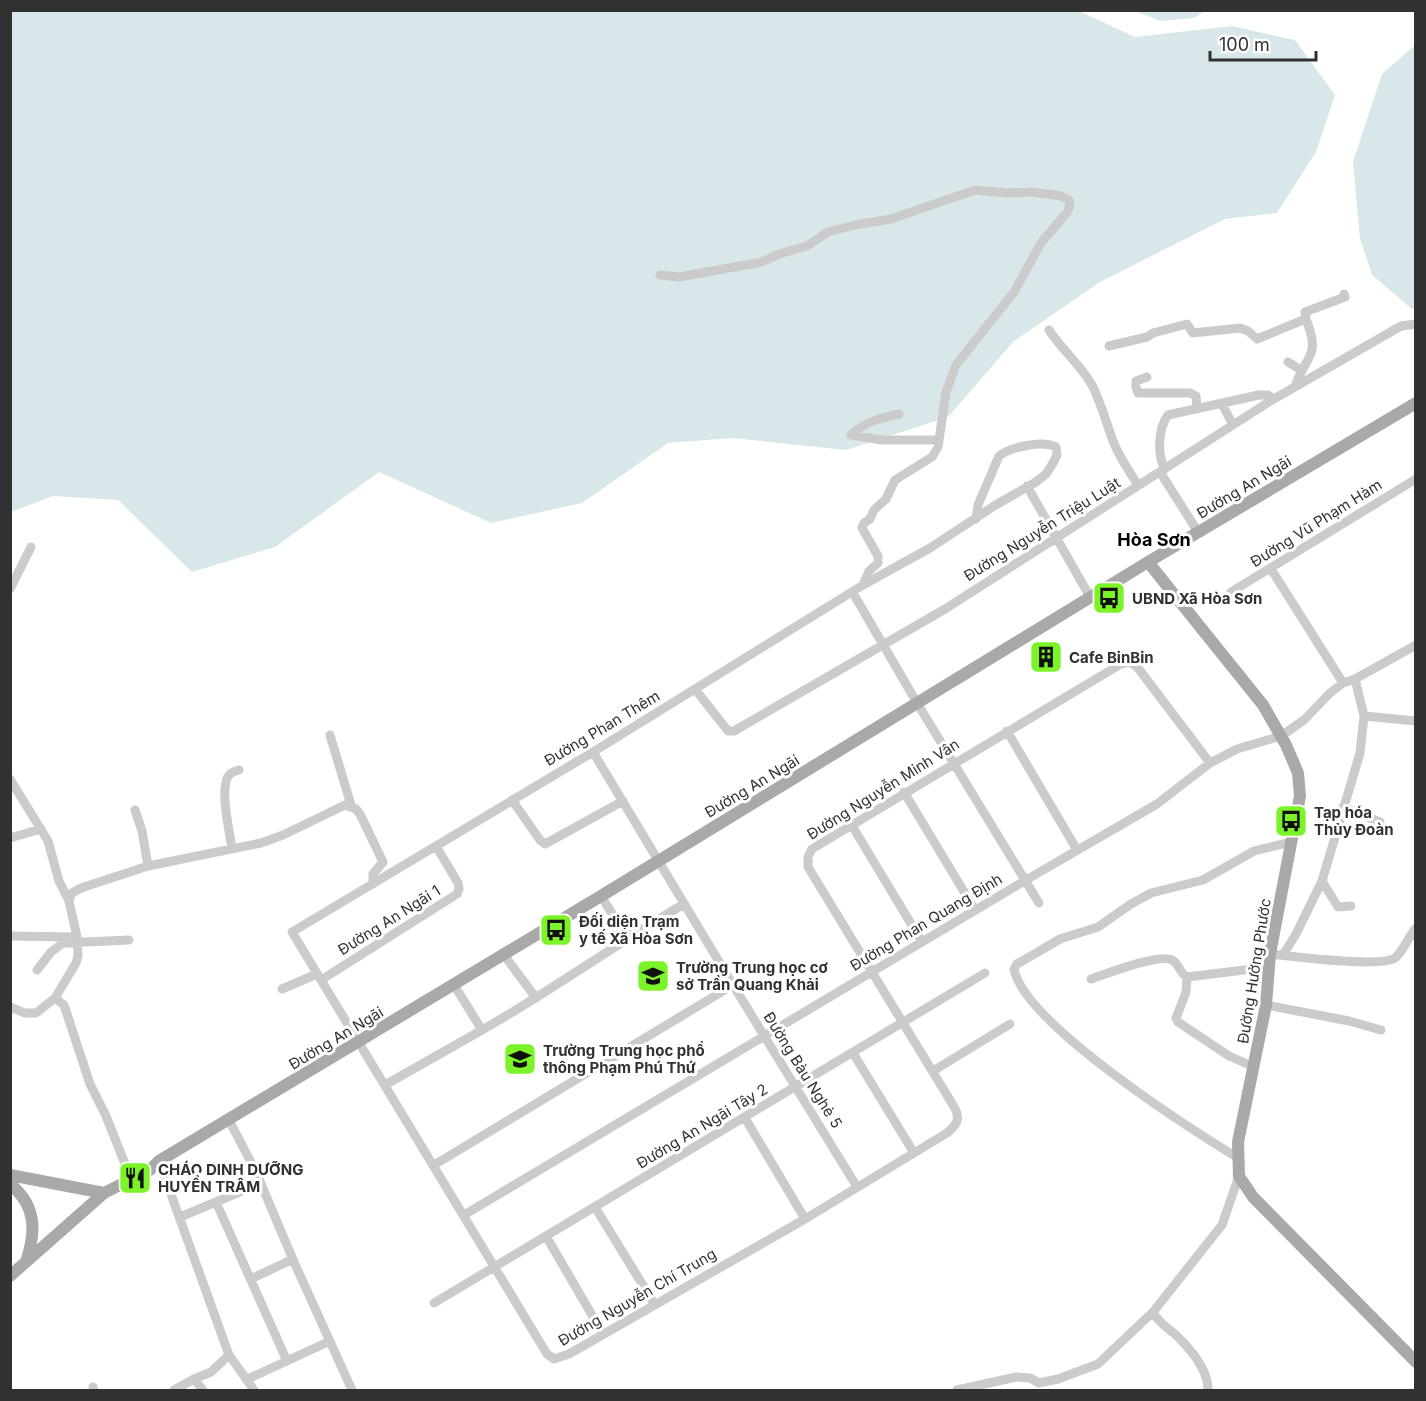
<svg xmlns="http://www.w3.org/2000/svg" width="1426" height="1401" font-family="Inter,sans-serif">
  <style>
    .green { fill: #d8e8ea }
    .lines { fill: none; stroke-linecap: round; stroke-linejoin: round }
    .minor { stroke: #cbcbcb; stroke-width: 9 }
    .major { stroke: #a9a9a9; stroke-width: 12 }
    .labels { text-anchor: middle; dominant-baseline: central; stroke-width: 6; stroke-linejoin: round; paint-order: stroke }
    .street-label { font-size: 15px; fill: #313131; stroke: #fff }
    .poi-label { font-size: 15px; font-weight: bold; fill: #313131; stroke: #fff; text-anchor: start }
    .quarter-label { font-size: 18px; font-weight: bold; fill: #000; stroke: #fff }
  </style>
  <rect width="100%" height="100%" fill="#fff"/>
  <path class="green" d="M11,11H1079L1135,37L1232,26L1295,40L1335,95L1316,152L1277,213L1225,219L1100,282L1014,341L948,417L846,450L732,438L668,443L582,503L491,523L379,472L275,547L192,572L118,500L53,496L11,512Z
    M1135,11L1205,10V11L1194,18L1160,21Z
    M1415,45L1416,308L1412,309L1372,275L1360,239L1353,162L1382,74Z"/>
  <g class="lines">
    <path class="minor" d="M660,275L679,277L762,262L779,254L807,246L828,232L855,225L891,219L975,190L1007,193L1033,192L1061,196L1069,200L1070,205L1068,211L1041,243L1014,292L956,365L946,392L938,447L932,457L895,480L886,499L874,510L870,519L864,523L862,528L878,556V563L869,571L863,585
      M1303,320L1306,319L1305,312L1345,297L1344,294
      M1049,330C1062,350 1080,364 1092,385C1101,403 1106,422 1113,441C1119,457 1129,471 1138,485
      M1109,346L1147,337L1153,333L1187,324L1193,333L1240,328L1248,331L1257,339L1303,320L1307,322C1321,358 1305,355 1295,387
      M1288,362L1301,370
      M1147,377L1136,381V387L1138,393H1190L1196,396L1197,409
      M1222,404L1233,425
      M899,414C881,418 864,422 851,435L882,440H939
      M1165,469C1157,456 1158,428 1168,415L1259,395H1268L1274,399
      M1160,472L1198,532
      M1027,486L1090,597
      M976,519L978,505L999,456C1011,447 1042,440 1056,447L1057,455L1053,463L1046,474L1036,482L994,506L930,548L863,585L593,752L292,932L547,1354L554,1359L569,1354L805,1219L947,1133C958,1124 961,1118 953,1105L808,867V857L812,849L1121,664L1130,662L1138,668L1210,763
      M1271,569L1343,683
      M10,589L31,547
      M1231,592L1416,479
      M853,593L917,703L1039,903
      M695,689L728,731H734L945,609L1272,400L1401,326L1416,324
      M1364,716L1416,721
      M1007,731L1077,850
      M330,735L351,805
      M593,752L733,985L857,1187
      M10,779L48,841L59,881L69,901L77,937L78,956L76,963L55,998L36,1013H25L10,1007
      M904,792L975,910
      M512,800L540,840L545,844L623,801
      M1343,807L1380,822
      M135,810L142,831L148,866
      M851,824L922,942
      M10,838L41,829
      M232,849C230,833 218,785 230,774C232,772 236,771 239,770
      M1322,881L1338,907L1351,906
      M601,896L621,928L631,935
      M69,901L72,893L81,888L148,866L261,843L283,835L345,805L356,809L360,814L383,862L373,874V884
      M10,936L74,937
      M1270,954C1291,956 1380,968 1395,958C1402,953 1409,936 1416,928
      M504,955L536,998
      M1283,955L1296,934L1322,881L1360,753L1364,716L1355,679
      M37,970L51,952L63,943L129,940
      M1187,977L1186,992L1176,1018L1178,1022L1229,1056L1254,1067
      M1091,979C1105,974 1160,953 1172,960C1179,963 1179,973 1187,977L1269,967
      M321,980L457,894L459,889L458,883L436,846
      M454,985L482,1030C551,991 616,944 684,904
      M282,989L317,974
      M55,998L64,1005L90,1084L106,1116L131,1179
      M1266,1005L1349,1021L1381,1030
      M853,1053L914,1153
      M933,1071L1010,1024
      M385,1085L482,1030
      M745,1118L805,1219
      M229,1120L256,1172L294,1262L352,1390
      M1238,1158C1189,1128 1024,1023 1014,969L1017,964L1060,939L1098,927L1131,904L1151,893L1203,880L1254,851L1291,842
      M159,1161L229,1355L254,1390
      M434,1165L733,985
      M261,1183L216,1202L287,1361
      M595,1207L655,1305
      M464,1215L1026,880L1157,804L1210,763L1237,749L1281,736L1304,720L1330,693L1343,683L1355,679L1416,645
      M180,1217L216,1202
      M546,1236L603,1334
      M251,1279L293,1259
      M434,1303L985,973
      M1153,1312C1159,1324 1170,1329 1179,1338C1193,1352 1208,1370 1208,1390
      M245,1378H250L330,1341
      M93,1387L94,1390
      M174,1390L194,1379
      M203,1390L194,1379L211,1372L229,1355
      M957,1390L1016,1377L1030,1378L1039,1383L1058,1379L1098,1364L1153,1312L1222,1225L1239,1176"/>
    <path class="major" d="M1148,562L1263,705L1286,745L1298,773L1300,796L1270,954L1266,1005L1238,1142L1239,1176L1253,1197L1416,1362
      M10,1175L104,1193
      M10,1184C37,1206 36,1232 26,1262
      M10,1276L104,1193L150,1170L159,1161L601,896L1148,562L1416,403"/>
  </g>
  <defs>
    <g id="bus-square" transform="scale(1.725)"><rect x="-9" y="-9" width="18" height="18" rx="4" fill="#7cf329" stroke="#fff"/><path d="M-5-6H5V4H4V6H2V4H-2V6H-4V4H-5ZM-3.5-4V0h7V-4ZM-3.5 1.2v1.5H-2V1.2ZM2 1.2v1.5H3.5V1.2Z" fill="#111"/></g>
    <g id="building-square" transform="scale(1.725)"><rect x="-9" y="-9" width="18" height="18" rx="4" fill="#7cf329" stroke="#fff"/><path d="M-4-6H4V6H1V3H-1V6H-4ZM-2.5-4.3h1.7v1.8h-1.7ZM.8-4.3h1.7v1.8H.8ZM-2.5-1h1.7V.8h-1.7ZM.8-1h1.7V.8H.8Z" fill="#111"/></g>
    <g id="school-square" transform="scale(1.725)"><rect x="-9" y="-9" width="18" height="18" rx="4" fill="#7cf329" stroke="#fff"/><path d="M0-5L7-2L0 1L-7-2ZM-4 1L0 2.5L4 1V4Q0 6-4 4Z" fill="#111"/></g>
    <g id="restaurant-square" transform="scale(1.725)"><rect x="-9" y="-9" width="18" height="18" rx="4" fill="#7cf329" stroke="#fff"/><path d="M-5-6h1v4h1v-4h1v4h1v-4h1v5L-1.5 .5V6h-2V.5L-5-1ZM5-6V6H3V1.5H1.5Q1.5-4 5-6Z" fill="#111"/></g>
  </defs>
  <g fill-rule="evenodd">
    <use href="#bus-square" x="1109" y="598"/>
    <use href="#building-square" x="1046" y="657"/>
    <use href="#bus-square" x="1291" y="821"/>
    <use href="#bus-square" x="556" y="930"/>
    <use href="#school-square" x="653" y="976"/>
    <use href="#school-square" x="520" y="1059"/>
    <use href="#restaurant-square" x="135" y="1178"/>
  </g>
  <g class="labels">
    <g class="street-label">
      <text transform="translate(1244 487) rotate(-31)">Đường An Ngãi</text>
      <text transform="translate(1316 523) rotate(-32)">Đường Vũ Phạm Hàm</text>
      <text transform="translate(1042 529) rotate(-32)">Đường Nguyễn Triệu Luật</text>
      <text transform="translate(602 728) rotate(-31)">Đường Phan Thêm</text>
      <text transform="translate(752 786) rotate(-31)">Đường An Ngãi</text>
      <text transform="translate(883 789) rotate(-32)">Đường Nguyễn Minh Vân</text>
      <text transform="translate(389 920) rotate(-32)">Đường An Ngãi 1</text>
      <text transform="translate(926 922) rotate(-31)">Đường Phan Quang Định</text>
      <text transform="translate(1254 971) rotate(-81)">Đường Hưởng Phước</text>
      <text transform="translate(336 1038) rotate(-31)">Đường An Ngãi</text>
      <text transform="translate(803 1070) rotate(58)">Đường Bàu Nghè 5</text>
      <text transform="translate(702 1126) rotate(-31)">Đường An Ngãi Tây 2</text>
      <text transform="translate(637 1297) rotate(-30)">Đường Nguyễn Chí Trung</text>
    </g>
    <g class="poi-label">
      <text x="1132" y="598">UBND Xã Hòa Sơn</text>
      <text x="1069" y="657">Cafe BinBin</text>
      <text x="1314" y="812">Tạp hóa<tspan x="1314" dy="17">Thủy Đoàn</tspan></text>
      <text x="579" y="921">Đối diện Trạm<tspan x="579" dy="17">y tế Xã Hòa Sơn</tspan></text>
      <text x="676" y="967">Trường Trung học cơ<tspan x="676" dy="17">sở Trần Quang Khải</tspan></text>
      <text x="543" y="1050">Trường Trung học phổ<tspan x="543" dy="17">thông Phạm Phú Thứ</tspan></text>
      <text x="158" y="1169">CHÁO DINH DƯỠNG<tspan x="158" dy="17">HUYỀN TRÂM</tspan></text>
    </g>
    <g class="quarter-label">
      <text x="1154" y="539">Hòa Sơn</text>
    </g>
  </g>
  <rect width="1426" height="1401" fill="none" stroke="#313131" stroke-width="24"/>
  <path d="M1210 51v9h106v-9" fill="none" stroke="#313131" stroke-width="3"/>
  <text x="1219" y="51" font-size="18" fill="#313131" stroke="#ffffff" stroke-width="4.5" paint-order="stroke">100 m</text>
</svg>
